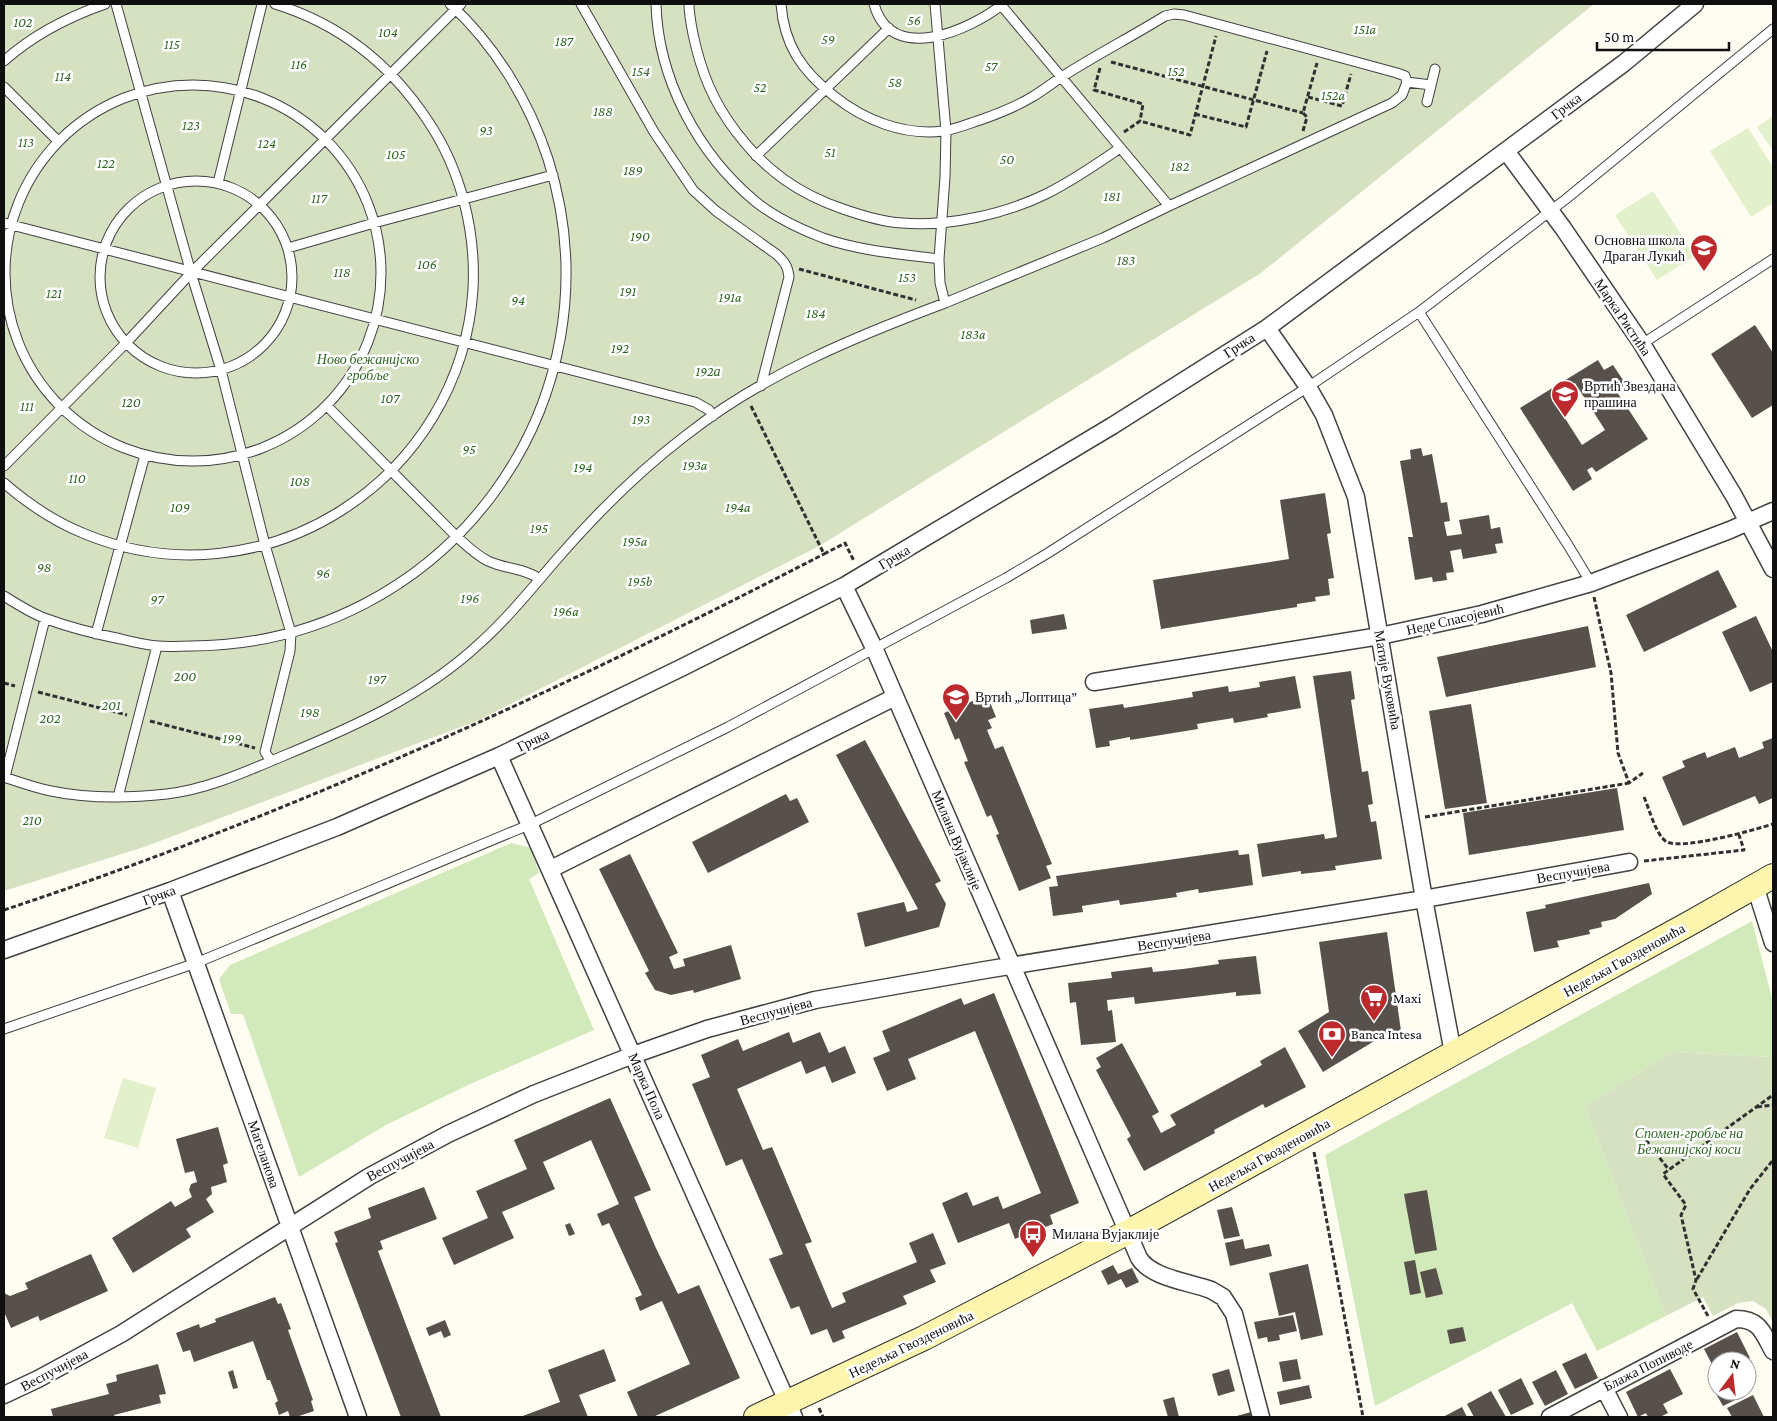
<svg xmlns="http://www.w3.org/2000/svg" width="1777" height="1421" font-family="'Crimson Pro',serif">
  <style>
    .green { fill: #d2e9bb }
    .cemetery { fill: #d6e1c2 }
    .pitch { fill: #e3f0cc }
    .building { fill: #57504b; fill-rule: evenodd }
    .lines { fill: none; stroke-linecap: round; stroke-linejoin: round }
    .service-casing { stroke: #424242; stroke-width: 11 }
    .minor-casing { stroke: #424242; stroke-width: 19 }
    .secondary-casing { stroke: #313131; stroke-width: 26 }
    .path { stroke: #313131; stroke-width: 3; stroke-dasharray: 5 2.5; stroke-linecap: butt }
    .service { stroke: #fff; stroke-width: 9 }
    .minor { stroke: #fff; stroke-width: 16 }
    .secondary { stroke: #fdf5ae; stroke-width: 24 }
    .labels { text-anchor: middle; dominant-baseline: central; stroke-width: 5; stroke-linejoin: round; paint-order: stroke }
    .park-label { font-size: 14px; font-style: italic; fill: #2d6520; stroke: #fff }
    .street-label { font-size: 14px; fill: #0f0f0f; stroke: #fff }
    .poi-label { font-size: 14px; fill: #0f0f0f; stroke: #fff; text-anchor: start }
  </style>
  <rect width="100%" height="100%" fill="#fffcf1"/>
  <path class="green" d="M511,843L531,848L539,873L529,879L594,1030L468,1085L386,1125L299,1177L243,1014H231L219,979L230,965Z
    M1752,921L1773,1002V1057L1672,1052L1585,1107L1666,1316L1597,1351L1572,1303L1375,1406L1325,1155Z"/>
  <path class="cemetery" d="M4,4H1594L1261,273L819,546L479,720L144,847L4,891Z
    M1672,1052L1773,1057V1322L1766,1309L1753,1301L1738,1303L1713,1316L1703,1297L1666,1316L1585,1107Z"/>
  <path class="pitch" d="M1773,116V151L1757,127Z
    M1748,128L1773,167V203L1751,217L1710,151Z
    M1653,191L1695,256L1657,280L1615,215Z
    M123,1078L156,1088L138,1148L104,1138Z"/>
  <path class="building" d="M1755,325L1773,353V405L1752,418L1711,354Z
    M1598,360L1604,370L1613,365L1627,386L1617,392L1648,439L1596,472L1592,467L1587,470L1592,479L1573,491L1520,408ZM1575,383L1605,430L1582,445L1552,398Z
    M1421,448L1423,456L1432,454L1441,503L1447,502L1450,521L1444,522L1447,536L1462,534L1459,520L1489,515L1491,529L1500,527L1503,543L1495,544L1497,553L1463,559L1461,549L1450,551L1454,572L1446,573L1447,580L1433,582L1432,577L1415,580L1408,537H1413L1400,461L1411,459L1410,450Z
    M1325,493L1331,533L1327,534L1334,578L1328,579L1330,595L1315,597L1316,601L1297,604V607L1161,629L1153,580L1289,559L1280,500Z
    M1718,570L1737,607L1644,652L1626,615Z
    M1064,614L1067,629L1032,634L1030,620Z
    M1756,616L1773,652V682L1750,692L1722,632Z
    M1588,626L1596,667L1446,697L1437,657Z
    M1351,671L1355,699L1351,700L1362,772L1368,771L1373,804L1368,805L1371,822L1376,821L1382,859L1335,866L1336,870L1301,874V871L1262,877L1257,844L1324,834L1325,839L1337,837L1313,676Z
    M1295,676L1301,708L1267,714L1268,717L1234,723L1233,718L1197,724L1198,729L1130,740V737L1109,741L1110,746L1096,748L1089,709L1123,704L1124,708L1193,697L1192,692L1228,686L1229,692L1260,687L1259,682Z
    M987,695L996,717L988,720L992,728L987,730L995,749L1003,746L1052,864L1046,866L1051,878L1019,891L996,835L999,834L991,815L987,817L964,762L968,761L959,738L955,740L944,713Z
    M1471,704L1487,803L1445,809L1429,711Z
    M1773,738V798L1759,804L1755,796L1683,826L1662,777L1685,767L1682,761L1705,752L1707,758L1735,747L1739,758L1764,748L1762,742Z
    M865,740L941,881L935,884L946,904L939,927L865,947L857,913L904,902L907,912L918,909L836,755Z
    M1617,788L1624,830L1469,855L1463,813Z
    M786,794L790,801L797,798L809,822L708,873L692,842Z
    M1238,850L1239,855L1249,854L1253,885L1199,893L1198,889L1176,893L1177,897L1120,905L1119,900L1082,906L1083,912L1053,916L1049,887L1058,886L1056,876Z
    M630,854L678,953L669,957L674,969L685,966L683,959L731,945L741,979L694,993L693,990L671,995L655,990L645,973L649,971L599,869Z
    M1649,883L1652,894L1615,919L1601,922L1602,927L1589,930L1590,934L1557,941L1559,947L1534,952L1526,912L1546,908L1545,905Z
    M1387,932L1401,1031L1386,1034L1323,1072L1298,1031L1329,1012L1319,942Z
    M1256,956L1261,994L1236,996V992L1135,1004L1134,997L1107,1000L1108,1011L1112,1010L1116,1042L1081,1045L1076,1002L1070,1003L1068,983L1112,978L1111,972L1152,967L1153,972L1183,969L1219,964L1218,960Z
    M994,993L1079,1203L1050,1215L1053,1224L1015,1239L1009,1223L958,1243L942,1203L967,1192L973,1206L998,1196L1003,1209L1041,1193L975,1031L908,1059L916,1079L887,1091L873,1058L890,1051L882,1031L961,998L964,1005Z
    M789,1032L793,1043L820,1032L829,1053L845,1046L856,1073L832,1083L825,1066L806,1074L801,1061L737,1089L763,1150L772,1147L812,1242L805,1244L832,1308L846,1302L842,1293L917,1262L909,1243L933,1233L946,1264L930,1270L936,1282L903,1296L907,1304L842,1331L845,1338L833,1343L827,1329L811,1335L799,1306L791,1309L769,1259L783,1254L742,1159L726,1166L692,1084L710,1077L701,1055L738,1039L743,1051Z
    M1122,1043L1159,1112L1152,1116L1161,1133L1176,1125L1170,1115L1262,1065L1260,1061L1285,1047L1306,1087L1265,1108L1263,1104L1214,1130L1215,1133L1144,1171L1127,1139L1131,1136L1096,1070L1101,1067L1096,1058Z
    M610,1098L651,1190L634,1197L655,1246L678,1294L699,1285L740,1378L653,1417H638L627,1392L690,1364L662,1301L640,1311L635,1298L642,1295L609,1223L602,1226L597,1214L619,1204L591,1140L543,1162L555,1189L502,1212L514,1238L454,1265L442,1238L488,1218L476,1191L527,1169L514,1140Z
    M218,1127L228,1163L223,1165L227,1182L211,1187L212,1194L206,1199L214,1212L186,1229L191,1237L133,1273L112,1238L171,1201L175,1207L192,1197L189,1190L191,1184L197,1182L194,1171L185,1173L176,1139Z
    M424,1187L437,1219L380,1241L383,1249L378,1251L441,1417H401L335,1243L338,1242L334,1232L371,1218L368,1208Z
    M1427,1190L1437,1250L1415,1254L1404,1194Z
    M1232,1207L1240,1236L1224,1239L1217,1210Z
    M570,1223L575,1234L569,1236L565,1225Z
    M1243,1239L1245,1249L1269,1244L1272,1256L1230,1266L1225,1243Z
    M91,1254L108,1291L40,1321L38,1316L11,1328L5,1314H4V1293L10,1296L28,1289L25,1283Z
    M1415,1260L1421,1293L1410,1295L1404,1262Z
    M1308,1264L1323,1335L1301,1340L1295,1312L1279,1316L1269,1273Z
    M1113,1265L1118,1274L1132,1268L1139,1282L1126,1288L1121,1279L1108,1285L1101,1271Z
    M1436,1268L1443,1294L1426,1298L1420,1272Z
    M275,1297L278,1304L281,1303L291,1329L288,1330L313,1400L311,1401L314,1411L296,1417H290L288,1411L279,1415L275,1403L278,1401L270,1380H267L253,1341L194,1362L190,1350L183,1352L176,1333L199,1324L200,1328L216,1322L215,1319Z
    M1293,1315L1297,1331L1279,1335L1280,1340L1268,1342L1267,1337L1258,1339L1254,1322Z
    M445,1320L451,1335L444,1338L441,1331L429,1336L426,1328Z
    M1463,1327L1466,1341L1450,1344L1447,1330Z
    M1737,1332L1750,1358L1745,1361H1717V1374L1704,1349Z
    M604,1349L616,1381L579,1395L588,1417H520L560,1402L548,1370Z
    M1586,1353L1598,1378L1575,1389L1562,1364Z
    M1297,1359L1301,1379L1283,1382L1279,1362Z
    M158,1364L166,1394L159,1395L161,1403L114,1415L115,1417H53L51,1409L109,1394L106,1384L117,1381L116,1375Z
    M1229,1369L1235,1391L1218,1396L1212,1374Z
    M1670,1369L1683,1394L1663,1404L1668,1413L1660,1417H1648L1646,1413L1638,1417L1626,1392Z
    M233,1370L238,1388L233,1389L228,1372Z
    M1556,1370L1568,1394L1545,1406L1532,1382Z
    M1521,1378L1534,1404L1511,1415L1498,1390Z
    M1309,1385L1312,1398L1280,1405L1277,1392Z
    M1491,1391L1506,1417H1474L1467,1404Z
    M1717,1391H1743L1745,1395L1723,1406L1715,1392Z
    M1753,1395L1764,1417H1732L1727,1408Z
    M1174,1397L1179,1417H1168L1163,1400Z
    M1462,1407L1467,1417H1443Z
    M1251,1412L1252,1417H1233Z"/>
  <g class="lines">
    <g class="service-casing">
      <path id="service" d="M116,4L191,273L221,370L265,545L291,633L290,651L265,752L271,761
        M581,4L654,132L693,190L716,211L776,254C784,261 788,266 789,277L761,386
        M656,4C658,79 698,154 756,202C776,218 800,229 823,238C860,251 901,254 939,259
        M689,4C689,14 691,24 693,34C701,72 713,102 737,133C766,171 799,194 843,209C863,216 882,222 902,223C948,227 1005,214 1046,194C1072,181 1097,164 1120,148
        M781,4C784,45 802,71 834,96C864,120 904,136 943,131C957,129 970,123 983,119C1000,113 1017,106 1032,97C1042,91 1051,84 1060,78C1094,56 1131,37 1165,16L1174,14L1184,15L1397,73L1405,76L1407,82L1431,85
        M874,4C891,66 970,30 1003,4
        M935,4L946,131L945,177L939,259L940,283L945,303L1103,238L1169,206L1392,103L1402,95L1407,82
        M1001,5L1169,206
        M4,61C34,34 68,17 105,4
        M5 273a188 188 0 1 1 376 0a188 188 0 1 1-376 0Z
        M4,87L58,141
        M1427,102L1435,69
        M756,156L889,28
        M100 277a96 96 0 1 1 192 0a96 96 0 1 1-192 0Z
        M218,183L262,4
        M4,223L695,402L709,410L713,416
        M288,248L374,223L553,175
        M1419,312L1568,545L1591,583
        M1642,344L1773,259
        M327,406L457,537C467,546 476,555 488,561C505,569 524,568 540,579
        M4,466L126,343L191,273L461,4
        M4,483C28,504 55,522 85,534C263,607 461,480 473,289C476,231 461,170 428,121C391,65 340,24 275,4
        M4,596C17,604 32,614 47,619C71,628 96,634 121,639C133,642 146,645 158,646C169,647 180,646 191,646C445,645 625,402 548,159C529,101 495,45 450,4
        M96,634L145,455
        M4,777C19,782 35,788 51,791C89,799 130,798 167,794C208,789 245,772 283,756C353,727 423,696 479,644C508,618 532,588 557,559C596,514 638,472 685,436C762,375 854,337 945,303
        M5,777L45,619
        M118,797L157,646
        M4,1029L196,963L531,824L728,727L1006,578L1048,553L1308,387L1419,312L1566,199L1773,29"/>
    </g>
    <g class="minor-casing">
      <path id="minor" d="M1506,151L1563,228L1642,344L1734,496L1773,569
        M1267,328L1308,387L1324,415L1356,497L1424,899L1453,1053
        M844,586L875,650L1139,1258C1151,1278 1190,1282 1211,1290L1223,1297L1234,1314L1261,1417
        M1094,682L1380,636L1482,614L1591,583L1730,530L1773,511
        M499,756L794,1417
        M551,869L895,697
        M1755,886L1773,943
        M170,891L358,1417
        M4,950L170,891L337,827L499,756L681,668L844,586L1112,426L1267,328L1624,63L1695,4
        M1604,1388L1619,1417
        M4,1395L38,1379L121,1334L370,1176L448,1134L534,1094L633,1055L707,1029L815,1000L985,970L1424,899L1629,862
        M1550,1417L1736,1319C1760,1319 1763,1333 1773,1351"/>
    </g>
    <g class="secondary-casing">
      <path id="secondary" d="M756,1417L924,1338L1128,1232L1692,922L1773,876"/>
    </g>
    <path class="path" d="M1111,62L1303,113
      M1100,68L1094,90L1143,104L1140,121
      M1308,97L1342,106L1351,74
      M1195,114L1246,127L1267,51
      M1303,131L1307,117L1303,113L1317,63
      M1124,132L1140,121L1190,135L1216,36
      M799,269L916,300
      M751,406L824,554L845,543L854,561
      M1594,597L1611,673L1618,753L1629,783L1643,773
      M4,683L15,686
      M38,692L127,715
      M150,721L255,748
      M1644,797C1649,808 1656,836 1667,842C1683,850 1754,830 1773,824
      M1425,817L1629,783
      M1644,861L1744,850L1739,835
      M4,910C288,816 559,691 824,554
      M1757,1107L1773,1105
      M1646,1140L1669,1170
      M1314,1152L1363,1417
      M1697,1279L1750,1189L1773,1160
      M1708,1316L1693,1289L1696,1280L1681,1215L1686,1205L1663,1174L1773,1095
      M819,1408L823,1417"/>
    <use href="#service" class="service"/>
    <use href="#minor" class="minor"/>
    <use href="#secondary" class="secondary"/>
  </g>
  <defs>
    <g id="school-pin" transform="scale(1.4375)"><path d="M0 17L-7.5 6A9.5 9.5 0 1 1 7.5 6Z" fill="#bc2a2e" stroke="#fff"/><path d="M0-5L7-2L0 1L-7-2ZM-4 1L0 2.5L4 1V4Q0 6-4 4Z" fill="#fff"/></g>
    <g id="supermarket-pin" transform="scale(1.4375)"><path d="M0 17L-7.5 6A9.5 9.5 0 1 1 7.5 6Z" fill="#bc2a2e" stroke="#fff"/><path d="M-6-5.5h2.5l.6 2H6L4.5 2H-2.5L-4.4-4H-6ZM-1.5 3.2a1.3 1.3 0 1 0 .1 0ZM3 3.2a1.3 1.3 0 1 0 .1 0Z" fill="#fff"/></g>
    <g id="bank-pin" transform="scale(1.4375)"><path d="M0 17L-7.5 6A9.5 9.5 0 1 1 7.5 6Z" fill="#bc2a2e" stroke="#fff"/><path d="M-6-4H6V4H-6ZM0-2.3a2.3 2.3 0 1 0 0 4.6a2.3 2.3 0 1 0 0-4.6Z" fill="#fff"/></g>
    <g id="bus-pin" transform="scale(1.4375)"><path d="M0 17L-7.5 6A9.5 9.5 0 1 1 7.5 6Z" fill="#bc2a2e" stroke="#fff"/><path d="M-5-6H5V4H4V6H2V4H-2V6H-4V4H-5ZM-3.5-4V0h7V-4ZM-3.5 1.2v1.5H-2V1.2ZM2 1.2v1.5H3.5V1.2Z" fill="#fff"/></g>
  </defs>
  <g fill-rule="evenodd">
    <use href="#school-pin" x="1704" y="248"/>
    <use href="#school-pin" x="1565" y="394"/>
    <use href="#school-pin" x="956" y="697"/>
    <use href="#supermarket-pin" x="1374" y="998"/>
    <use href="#bank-pin" x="1332" y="1034"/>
    <use href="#bus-pin" x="1033" y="1234"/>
  </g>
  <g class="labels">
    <g class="park-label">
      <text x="914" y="20">56</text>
      <text x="23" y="22">102</text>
      <text x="1365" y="29">151a</text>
      <text x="388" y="32">104</text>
      <text x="828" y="39">59</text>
      <text x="564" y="41">187</text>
      <text x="172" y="44">115</text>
      <text x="299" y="64">116</text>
      <text x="991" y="66">57</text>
      <text x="641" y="71">154</text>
      <text x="1176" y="71">152</text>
      <text x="63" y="76">114</text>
      <text x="895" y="82">58</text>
      <text x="760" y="87">52</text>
      <text x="1333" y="95">152a</text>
      <text x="603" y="111">188</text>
      <text x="191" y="125">123</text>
      <text x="486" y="130">93</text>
      <text x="26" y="142">113</text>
      <text x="267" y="143">124</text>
      <text x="830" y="152">51</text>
      <text x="396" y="154">105</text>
      <text x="1007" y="159">50</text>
      <text x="106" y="163">122</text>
      <text x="1180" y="166">182</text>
      <text x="633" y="170">189</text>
      <text x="1112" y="196">181</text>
      <text x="319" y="198">117</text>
      <text x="640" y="236">190</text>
      <text x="1126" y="260">183</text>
      <text x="427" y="264">106</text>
      <text x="342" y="272">118</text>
      <text x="907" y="277">153</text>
      <text x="628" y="291">191</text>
      <text x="54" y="293">121</text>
      <text x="730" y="297">191a</text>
      <text x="518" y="300">94</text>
      <text x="816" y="313">184</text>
      <text x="973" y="334">183a</text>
      <text x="620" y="348">192</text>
      <text x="368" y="359">Ново бежанијско<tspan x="368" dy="16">гробље</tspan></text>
      <text x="708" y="371">192а</text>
      <text x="390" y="398">107</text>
      <text x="131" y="402">120</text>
      <text x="27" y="406">111</text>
      <text x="641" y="419">193</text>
      <text x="469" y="449">95</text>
      <text x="695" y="465">193a</text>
      <text x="583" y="467">194</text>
      <text x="77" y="478">110</text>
      <text x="300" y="481">108</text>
      <text x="180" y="507">109</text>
      <text x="738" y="507">194a</text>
      <text x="539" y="528">195</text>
      <text x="635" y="541">195a</text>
      <text x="44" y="567">98</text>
      <text x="323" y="573">96</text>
      <text x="640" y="581">195b</text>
      <text x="470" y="598">196</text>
      <text x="157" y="599">97</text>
      <text x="566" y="611">196a</text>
      <text x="185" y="676">200</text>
      <text x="377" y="679">197</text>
      <text x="111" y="705">201</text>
      <text x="310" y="712">198</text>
      <text x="50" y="718">202</text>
      <text x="232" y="738">199</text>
      <text x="32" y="820">210</text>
      <text x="1689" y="1133">Спомен-гробље на<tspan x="1689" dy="16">Бежанијској коси</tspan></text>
    </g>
    <g class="street-label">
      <text transform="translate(1566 106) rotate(-37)">Грчка</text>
      <text transform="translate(1623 317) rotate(56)">Марка Ристића</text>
      <text transform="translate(1239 345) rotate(-33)">Грчка</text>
      <text transform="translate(894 557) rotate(-31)">Грчка</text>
      <text transform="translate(1455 619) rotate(-13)">Неде Спасојевић</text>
      <text transform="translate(1388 680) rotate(80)">Матије Вуковића</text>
      <text transform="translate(533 740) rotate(-26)">Грчка</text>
      <text transform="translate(957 840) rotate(67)">Милана Вујаклије</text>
      <text transform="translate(1573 872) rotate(-10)">Веспучијева</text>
      <text transform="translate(159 895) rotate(-20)">Грчка</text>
      <text transform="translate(1174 940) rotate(-9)">Веспучијева</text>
      <text transform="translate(1624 960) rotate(-29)">Недељка Гвозденовића</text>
      <text transform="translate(776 1011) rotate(-15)">Веспучијева</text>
      <text transform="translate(647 1086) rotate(66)">Марка Пола</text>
      <text transform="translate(264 1154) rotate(71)">Магеланова</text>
      <text transform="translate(1269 1155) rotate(-29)">Недељка Гвозденовића</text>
      <text transform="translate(400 1160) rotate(-28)">Веспучијева</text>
      <text transform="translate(911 1344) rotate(-26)">Недељка Гвозденовића</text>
      <text transform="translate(1648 1365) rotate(-27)">Блажа Попиводе</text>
      <text transform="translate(54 1370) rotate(-28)">Веспучијева</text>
    </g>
    <g class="poi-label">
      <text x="1685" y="240" text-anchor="end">Основна школа<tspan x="1685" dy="16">Драган Лукић</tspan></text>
      <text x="1584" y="386">Вртић Звездана<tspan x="1584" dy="16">прашина</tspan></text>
      <text x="975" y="697">Вртић „Лоптица”</text>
      <text x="1393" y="998">Maxi</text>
      <text x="1351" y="1034">Banca Intesa</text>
      <text x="1052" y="1234">Милана Вујаклије</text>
    </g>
  </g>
  <rect width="1777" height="1421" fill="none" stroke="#0f0f0f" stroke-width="10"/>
  <g transform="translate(1732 1376) rotate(15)"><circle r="24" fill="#ffffff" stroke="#9f9f9f"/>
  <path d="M0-4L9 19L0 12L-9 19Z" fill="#bc2a2e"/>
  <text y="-8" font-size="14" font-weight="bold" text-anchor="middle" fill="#0f0f0f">N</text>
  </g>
  <path d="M1597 42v8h132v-8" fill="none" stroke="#0f0f0f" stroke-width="2.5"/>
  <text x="1604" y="42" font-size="15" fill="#0f0f0f" stroke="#ffffff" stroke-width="4" paint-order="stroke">50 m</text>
</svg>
